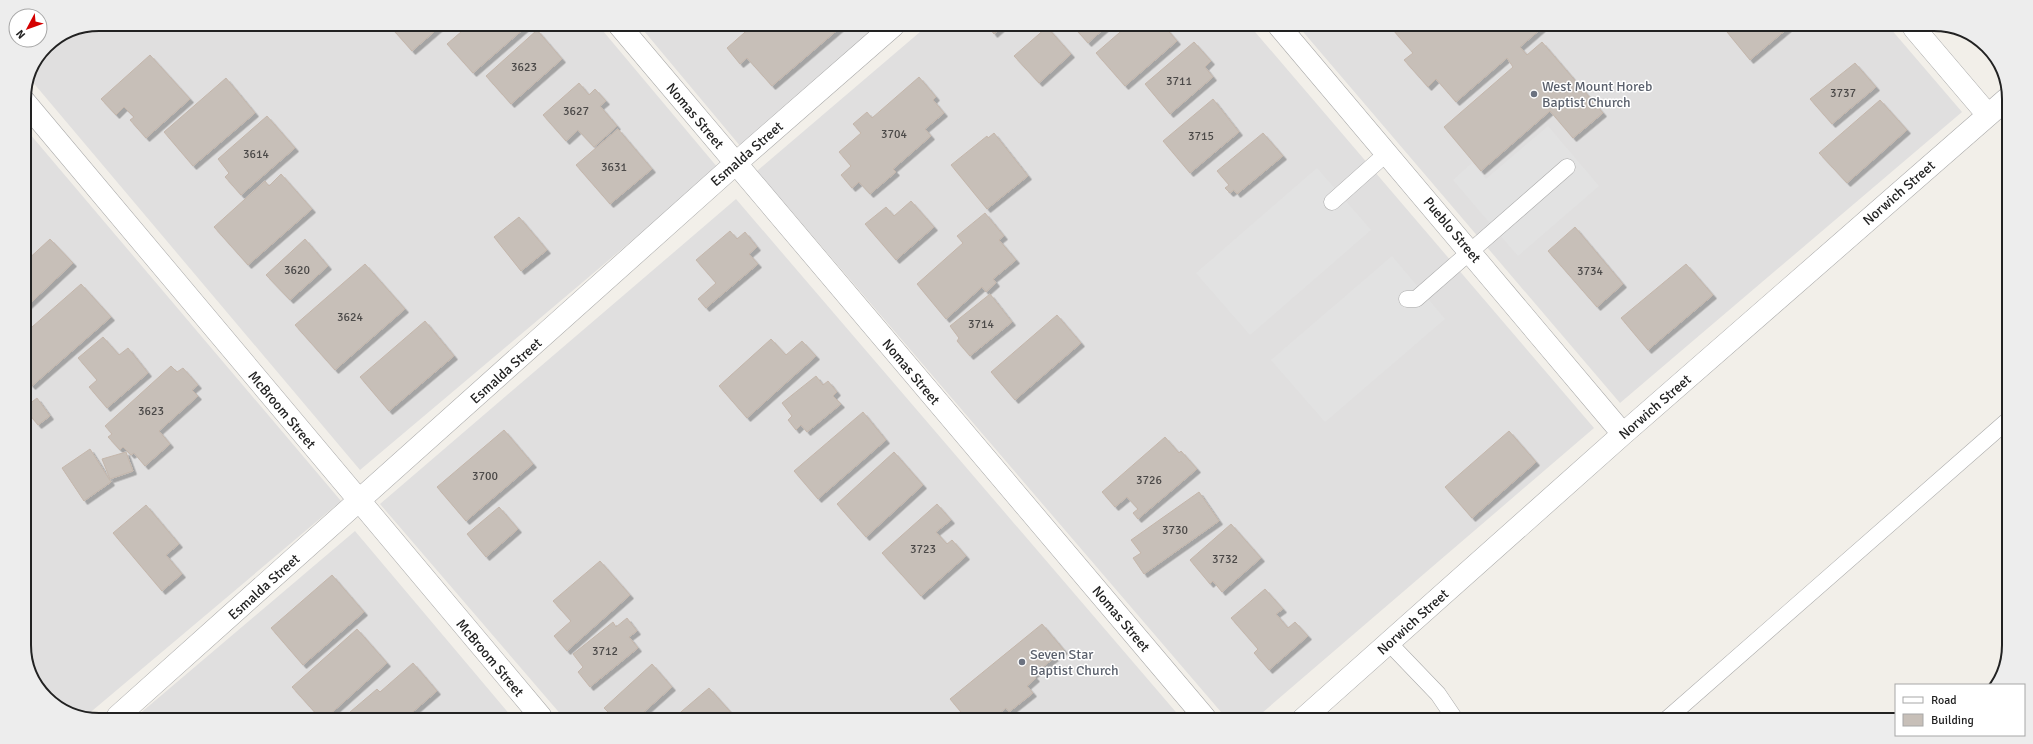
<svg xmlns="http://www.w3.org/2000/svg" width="2033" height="744" font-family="Signika,sans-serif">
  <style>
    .residential { fill: #e0dfdf }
    .parking { fill: #e2e2e2 }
    .building { fill: #c7bfb8; stroke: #c4b6ab; filter: url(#shadow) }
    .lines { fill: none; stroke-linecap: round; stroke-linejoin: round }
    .lane-casing { stroke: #a9a9a9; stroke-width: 17 }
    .street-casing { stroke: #a9a9a9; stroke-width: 23 }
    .lane { stroke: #fff; stroke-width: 16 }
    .street { stroke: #fff; stroke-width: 22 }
    .worship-dot { fill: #6b7280; stroke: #fff; stroke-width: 1.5 }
    .labels { text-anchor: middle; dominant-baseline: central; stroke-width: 3; stroke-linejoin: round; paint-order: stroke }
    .number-label { font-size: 12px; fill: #4b4948 }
    .worship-label { font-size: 14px; fill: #5b616d; stroke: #fff; text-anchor: start }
    .street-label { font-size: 14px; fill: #222; stroke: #fff }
    .rim { fill: none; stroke: #222; stroke-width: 2 }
  </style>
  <defs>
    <filter id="shadow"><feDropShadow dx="3.5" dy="3.5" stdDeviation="0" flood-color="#0004"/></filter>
  </defs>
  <rect width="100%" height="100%" fill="#f2efe9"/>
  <path class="residential" d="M99,24L598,25L718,168L360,470L31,80L46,46L71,30Z
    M639,25L877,26L741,147Z
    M927,26H1250L1594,428L1255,719H1227L757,171Z
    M1299,27L1890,28L1962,112L1620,403Z
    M24,127L341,501L86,716H75L40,691L24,650Z
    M736,199L1181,718L563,717L380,504Z
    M355,531L512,717L137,716Z"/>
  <path class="parking" d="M1548,126L1599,186L1518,256L1453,180L1472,163L1486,179Z
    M1317,168L1371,230L1250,335L1196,273Z
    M1392,256L1445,319L1325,422L1271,360Z"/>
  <path class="building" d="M389,25H442L412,51Z
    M469,25H526L527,26L473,73L447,44Z
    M753,25L842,26L772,86L747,58L740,64L727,48Z
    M988,26H1003L994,34Z
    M1073,26H1107L1088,43Z
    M1127,26H1164L1177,41L1125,86L1096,53Z
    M1047,27L1071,54L1039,83L1014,56Z
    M1397,27H1543L1520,47L1527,55L1542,42L1603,113L1573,138L1550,111L1481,171L1444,127L1513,67L1507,58L1456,102L1436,79L1428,87L1404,60L1413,53L1393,30Z
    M1732,27L1788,28L1750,60L1727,32Z
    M537,30L562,59L511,104L486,76Z
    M1194,42L1211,61L1205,67L1213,77L1170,114L1145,84Z
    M150,55L190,99L146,138L130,120L134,117L124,107L116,115L101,99Z
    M1855,63L1876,87L1832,124L1810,99Z
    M919,77L936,97L933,100L944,113L925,129L931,136L893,169L896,172L870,194L859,182L852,188L841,175L851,166L839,152L861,133L853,124L867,112L872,118Z
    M226,78L255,113L193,166L164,132Z
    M579,83L589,95L595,89L606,101L600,106L617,126L594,147L578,130L566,141L543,115Z
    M1213,99L1239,132L1190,173L1163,141Z
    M1880,100L1907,130L1847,183L1819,153Z
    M267,116L295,148L241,195L225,177L229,173L218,159Z
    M618,129L652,169L610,204L576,165Z
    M994,133L1028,176L987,209L951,165L987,136L988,138Z
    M1263,133L1283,156L1237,194L1234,190L1230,193L1225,188L1229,185L1217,171Z
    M281,174L312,209L248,265L214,227L265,181L269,186Z
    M911,201L934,227L896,260L865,224L886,207L894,216Z
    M985,213L1004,236L999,240L1016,260L993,279L996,283L986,292L982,287L946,319L917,284L963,243L957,236Z
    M519,217L547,250L521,271L494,237Z
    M1575,227L1623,284L1597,307L1548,251Z
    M730,231L737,239L745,232L757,247L749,254L758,264L706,308L698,299L716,283L696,260Z
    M50,239L73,263L24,309V263Z
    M305,239L328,266L290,300L266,275Z
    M365,264L405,309L335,370L295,325Z
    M1686,264L1713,295L1648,350L1621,318Z
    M81,284L111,317L32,386L24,377V334Z
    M990,294L1012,322L970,356L957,341L959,338L950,326Z
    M1057,315L1081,343L1015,400L991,372Z
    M425,321L454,356L389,411L360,377Z
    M103,337L119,355L128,348L148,373L107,408L89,387L97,380L78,358Z
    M771,339L786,355L802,341L816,356L747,418L719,386Z
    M171,366L177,372L183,368L198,385L192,390L198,396L159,431L170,444L145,466L134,453L131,455L123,447L120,450L108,437L112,434L105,426Z
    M816,376L823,385L828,381L837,392L833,396L841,404L807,432L801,425L796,430L788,420L792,416L782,403Z
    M37,398L50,416L38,425L24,408Z
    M863,412L886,440L818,499L794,471Z
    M504,430L533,464L466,521L437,487Z
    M1509,431L1536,462L1472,518L1445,487Z
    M1165,437L1179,453L1181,451L1197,469L1138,519L1133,513L1138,509L1127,497L1115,507L1102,492Z
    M90,449L111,482L84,501L62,468Z
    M126,452L133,471L110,479L102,459Z
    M894,452L923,485L866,537L837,504Z
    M1199,492L1219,521L1144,574L1133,558L1141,553L1131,540Z
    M937,504L951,520L936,532L947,544L952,540L966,556L921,596L882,553Z
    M146,505L179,544L166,555L182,574L162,591L113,533Z
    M499,507L518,529L486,557L467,534Z
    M1231,524L1261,558L1222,592L1213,581L1210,584L1190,560Z
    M600,561L630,595L567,651L554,636L571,621L553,601Z
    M332,575L364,612L303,665L271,628Z
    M1265,589L1283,609L1276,614L1288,628L1295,622L1308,636L1269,670L1254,653L1258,649L1231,618Z
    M627,618L637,631L629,637L638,648L590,687L578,672L583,667L573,654L613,622L616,627Z
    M1042,624L1064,650L1033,675L1036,678L1027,686L1033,693L1009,712L1006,708L994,718H966L950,699Z
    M357,629L387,663L327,717H319L292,687Z
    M413,663L437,691L407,717H354L350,712L377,689L380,692Z
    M652,664L672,687L644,712L648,717H613L604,708Z
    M709,688L735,717H675Z"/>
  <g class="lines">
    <g class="lane-casing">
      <path id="lane" d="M1332,202L1387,153
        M1407,299H1416L1567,167
        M1390,644L1438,694L1455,719
        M1667,719L2007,421"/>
    </g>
    <g class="street-casing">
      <path id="street" d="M619,25L1205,718
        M1279,26L1623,434
        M1914,28L1988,115
        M24,101L541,717
        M118,716L735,164L893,26
        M1303,719L1623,434L2009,97"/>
    </g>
    <use href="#lane" class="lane"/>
    <use href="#street" class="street"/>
  </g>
  <g class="worship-dot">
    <circle cx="1534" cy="94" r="4"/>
    <circle cx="1022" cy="662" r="4"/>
  </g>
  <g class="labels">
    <g class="number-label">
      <text x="524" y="67">3623</text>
      <text x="1179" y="81">3711</text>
      <text x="1843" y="93">3737</text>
      <text x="576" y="111">3627</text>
      <text x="894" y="134">3704</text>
      <text x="1201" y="136">3715</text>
      <text x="256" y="154">3614</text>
      <text x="614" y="167">3631</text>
      <text x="297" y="270">3620</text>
      <text x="1590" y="271">3734</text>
      <text x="350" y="317">3624</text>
      <text x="981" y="324">3714</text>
      <text x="151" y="411">3623</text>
      <text x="485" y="476">3700</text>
      <text x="1149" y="480">3726</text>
      <text x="1175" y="530">3730</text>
      <text x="923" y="549">3723</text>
      <text x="1225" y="559">3732</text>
      <text x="605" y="651">3712</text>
    </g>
    <g class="worship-label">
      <text x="1542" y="86">West Mount Horeb<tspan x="1542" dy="16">Baptist Church</tspan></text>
      <text x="1030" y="654">Seven Star<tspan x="1030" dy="16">Baptist Church</tspan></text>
    </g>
    <g class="street-label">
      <text transform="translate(695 116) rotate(50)">Nomas Street</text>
      <text transform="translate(747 154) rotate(-41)">Esmalda Street</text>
      <text transform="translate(1899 193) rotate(-41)">Norwich Street</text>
      <text transform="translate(1452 230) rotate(50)">Pueblo Street</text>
      <text transform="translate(506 371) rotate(-42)">Esmalda Street</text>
      <text transform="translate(911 372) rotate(50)">Nomas Street</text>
      <text transform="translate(1655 407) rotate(-41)">Norwich Street</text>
      <text transform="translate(282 410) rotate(50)">McBroom Street</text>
      <text transform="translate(264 587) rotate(-42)">Esmalda Street</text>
      <text transform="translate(1121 619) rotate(50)">Nomas Street</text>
      <text transform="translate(1413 622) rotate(-42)">Norwich Street</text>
      <text transform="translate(490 658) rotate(50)">McBroom Street</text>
    </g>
  </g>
  <path d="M0 0H2033V744H0ZM99 31H1934A68 68 0 0 1 2002 99V645A68 68 0 0 1 1934 713H99A68 68 0 0 1 31 645V99A68 68 0 0 1 99 31Z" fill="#ededed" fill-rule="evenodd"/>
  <path class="rim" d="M99 31H1934A68 68 0 0 1 2002 99V645A68 68 0 0 1 1934 713H99A68 68 0 0 1 31 645V99A68 68 0 0 1 99 31Z"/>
  <rect x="1895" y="684" width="130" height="52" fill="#ffffff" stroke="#a7a7a7"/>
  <rect x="1903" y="697" width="20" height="6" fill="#ffffff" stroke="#a7a7a7"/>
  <text x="1931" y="704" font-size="12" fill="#222222">Road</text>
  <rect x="1903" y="714" width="20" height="12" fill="#c7bfb8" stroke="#a7a7a7"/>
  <text x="1931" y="724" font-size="12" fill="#222222">Building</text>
  <g transform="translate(28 28) rotate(229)"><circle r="19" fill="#ffffff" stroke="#a7a7a7"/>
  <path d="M0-3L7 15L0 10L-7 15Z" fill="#d40000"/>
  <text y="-6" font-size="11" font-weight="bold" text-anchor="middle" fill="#222222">N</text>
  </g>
</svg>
